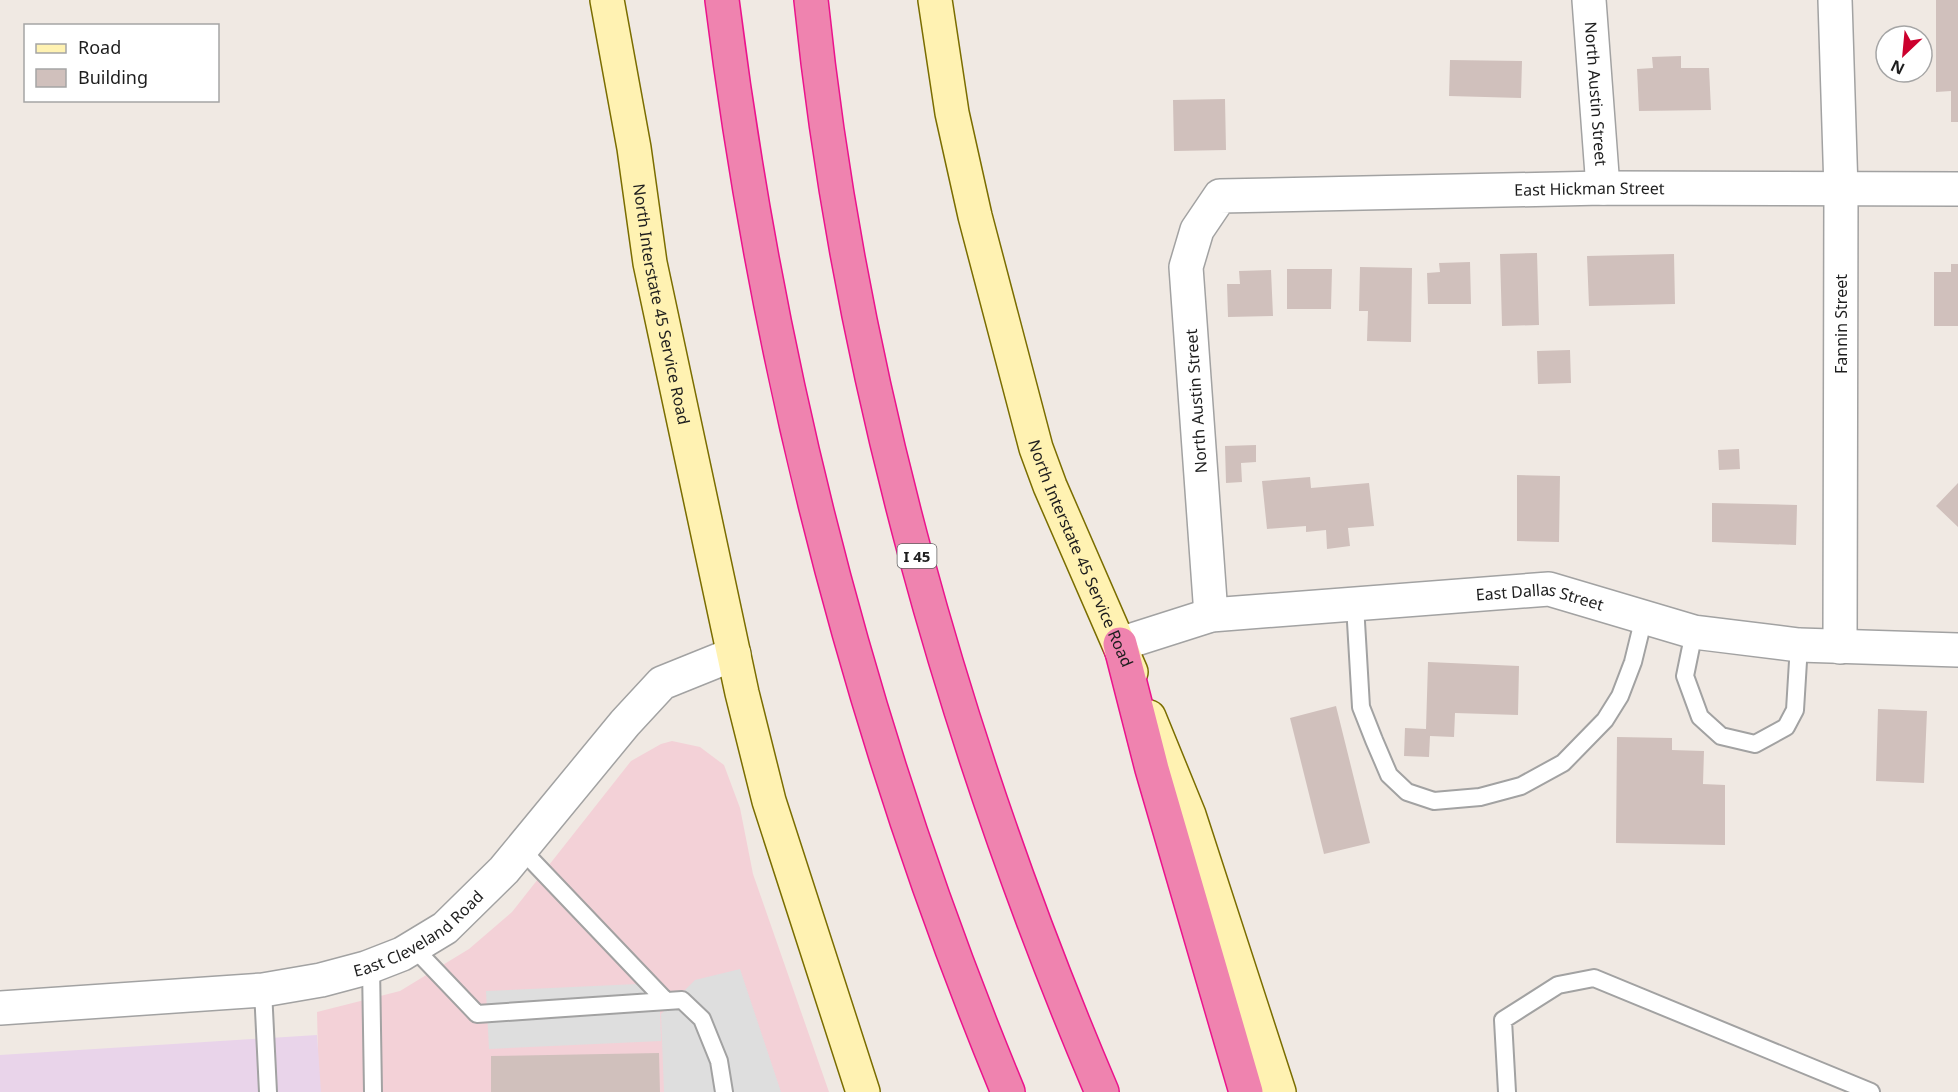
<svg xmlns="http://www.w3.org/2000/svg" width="1958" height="1092" font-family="'Noto Sans',sans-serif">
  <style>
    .commercial { fill: #f3d1d7 }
    .industrial { fill: #e9d4ea }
    .parking { fill: #dedede }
    .building { fill: #d0c0bc }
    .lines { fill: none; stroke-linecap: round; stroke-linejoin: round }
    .lane-casing { stroke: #a2a2a2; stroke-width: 20 }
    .street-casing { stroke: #a2a2a2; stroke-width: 36 }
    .secondary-casing { stroke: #7a6d00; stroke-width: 36 }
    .highway-casing { stroke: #eb138c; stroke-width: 36 }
    .lane { stroke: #fff; stroke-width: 16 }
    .street { stroke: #fff; stroke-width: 33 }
    .secondary { stroke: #fff2b2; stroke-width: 33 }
    .highway { stroke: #ef83af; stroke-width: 33 }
    .labels { text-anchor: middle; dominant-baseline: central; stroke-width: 4.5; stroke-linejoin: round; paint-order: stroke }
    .shield { fill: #fff; stroke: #626262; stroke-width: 1.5 }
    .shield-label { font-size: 15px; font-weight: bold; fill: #1e1e1e }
    .street-label { font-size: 16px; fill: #1e1e1e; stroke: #fff }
  </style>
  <rect width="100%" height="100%" fill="#f0e9e3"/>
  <path class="commercial" d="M672,741L700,747L724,765L740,808L753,874L829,1092H319L317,1012L400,991L469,949L512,912L631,761L661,744Z"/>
  <path class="industrial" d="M317,1035L321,1092H0V1055Z"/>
  <path class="parking" d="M740,969L781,1092H664L661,1014L695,980Z
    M659,983L661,1041L489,1049L486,991Z"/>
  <path class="building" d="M1936,0H1958V122H1951V91L1936,92Z
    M1681,56V68H1709L1711,110L1639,111L1637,69L1653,68L1652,57Z
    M1450,60L1522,61L1521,98L1449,96Z
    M1225,99L1226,150L1174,151L1173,100Z
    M1537,253L1539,325L1502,326L1500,254Z
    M1674,254L1675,304L1589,306L1587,256Z
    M1470,262L1471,304H1428L1427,273L1440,272L1439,263Z
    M1951,264H1958V326H1934V272H1951Z
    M1360,267L1412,268L1411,342L1367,341L1368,311H1359Z
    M1287,269H1332L1331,309H1287Z
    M1271,270L1273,316L1228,317L1227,284H1240L1239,271Z
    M1570,350L1571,383L1538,384L1537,351Z
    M1256,445V462L1241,463L1242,482L1226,483L1225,446Z
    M1739,449L1740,469L1719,470L1718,450Z
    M1517,475L1560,476L1559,542L1517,541Z
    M1310,477L1311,488L1369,483L1374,526L1348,528L1350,546L1327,549L1326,530L1306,532V526L1267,529L1262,481Z
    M1958,483V527L1936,506Z
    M1712,503L1797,505L1796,545L1712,542Z
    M1428,662L1519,666L1518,715L1455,713L1454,737L1430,736L1429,757L1404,756L1405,728L1426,729Z
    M1336,706L1370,843L1324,854L1290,718Z
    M1878,709L1927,711L1924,783L1876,781Z
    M1617,737L1672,738V750L1704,751L1703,784L1725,785V845L1616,843Z
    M659,1053L660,1092H491V1056Z"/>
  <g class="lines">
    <g class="lane-casing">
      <path id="lane" d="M1355,605L1361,707L1374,740L1389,775L1407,792L1434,801L1480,797L1521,786L1563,763L1605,720L1620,696L1633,662L1644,617
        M1694,632L1685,676L1700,717L1721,736L1755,744L1786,727L1795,710L1799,645
        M522,850L666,1001
        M413,947L477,1014L682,1000L702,1019L719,1061L724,1092
        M371,966L373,1092
        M263,990L268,1092
        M1507,1092L1503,1020L1558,985L1594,978L1871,1092"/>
    </g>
    <g class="street-casing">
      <g id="street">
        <path id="s1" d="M1589,0L1603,188"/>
        <path d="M1835,0L1841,190L1840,647"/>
        <path id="s2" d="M1211,615L1186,267L1197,230L1220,196L1603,188L1958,189"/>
        <path id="s3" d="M1120,644L1211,615L1549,589L1694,632L1799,645L1958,650"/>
        <path id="s4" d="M0,1008L263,990L321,980L366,968L402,954L445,928L504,870L625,723L662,683L734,654"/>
      </g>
    </g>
    <g class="secondary-casing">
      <g id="secondary">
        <path id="s5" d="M607,0L634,148L650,263L742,693L769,801L863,1092"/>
        <path id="s6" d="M935,0L952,113L975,216L1036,448L1050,486L1131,672"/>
        <path d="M1149,717L1189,815L1279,1092"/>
      </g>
    </g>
    <g class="highway-casing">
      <path id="highway" d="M722,0C769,376 863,742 1008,1092
        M811,0C849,371 956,750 1102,1092
        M1120,644L1152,769L1246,1092"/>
    </g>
    <use href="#lane" class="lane"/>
    <use href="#street" class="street"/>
    <use href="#secondary" class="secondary"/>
    <use href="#highway" class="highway"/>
  </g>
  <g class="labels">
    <rect class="shield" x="897.5" y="544" width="39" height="24" rx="4.5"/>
    <g class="shield-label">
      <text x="917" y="556">I 45</text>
    </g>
    <g class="street-label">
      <text stroke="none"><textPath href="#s1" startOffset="94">North Austin Street</textPath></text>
      <text stroke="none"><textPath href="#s2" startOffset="798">East Hickman Street</textPath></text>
      <text stroke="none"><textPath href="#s5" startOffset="309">North Interstate 45 Service Road</textPath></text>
      <text transform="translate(1841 324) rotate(-90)">Fannin Street</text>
      <text transform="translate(1196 401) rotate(-94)">North Austin Street</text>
      <text stroke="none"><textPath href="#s6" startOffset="574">North Interstate 45 Service Road</textPath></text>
      <text stroke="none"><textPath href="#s3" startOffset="426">East Dallas Street</textPath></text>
      <text stroke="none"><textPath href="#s4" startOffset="432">East Cleveland Road</textPath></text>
    </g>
  </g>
  <rect x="24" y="24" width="195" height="78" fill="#ffffff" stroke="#a5a5a5" stroke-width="1.5"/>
  <rect x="36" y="44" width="30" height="9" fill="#fff2b2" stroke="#a5a5a5" stroke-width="1.5"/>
  <text x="78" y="54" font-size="18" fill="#1e1e1e">Road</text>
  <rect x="36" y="69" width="30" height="18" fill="#d0c0bc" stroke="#a5a5a5" stroke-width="1.5"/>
  <text x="78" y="84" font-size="18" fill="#1e1e1e">Building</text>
  <g transform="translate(1904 54) rotate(206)"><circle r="28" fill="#ffffff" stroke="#a5a5a5" stroke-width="1.5"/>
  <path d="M0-4.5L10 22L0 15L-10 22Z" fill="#cc002d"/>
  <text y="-9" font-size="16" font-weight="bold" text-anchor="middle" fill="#1e1e1e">N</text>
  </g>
</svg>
